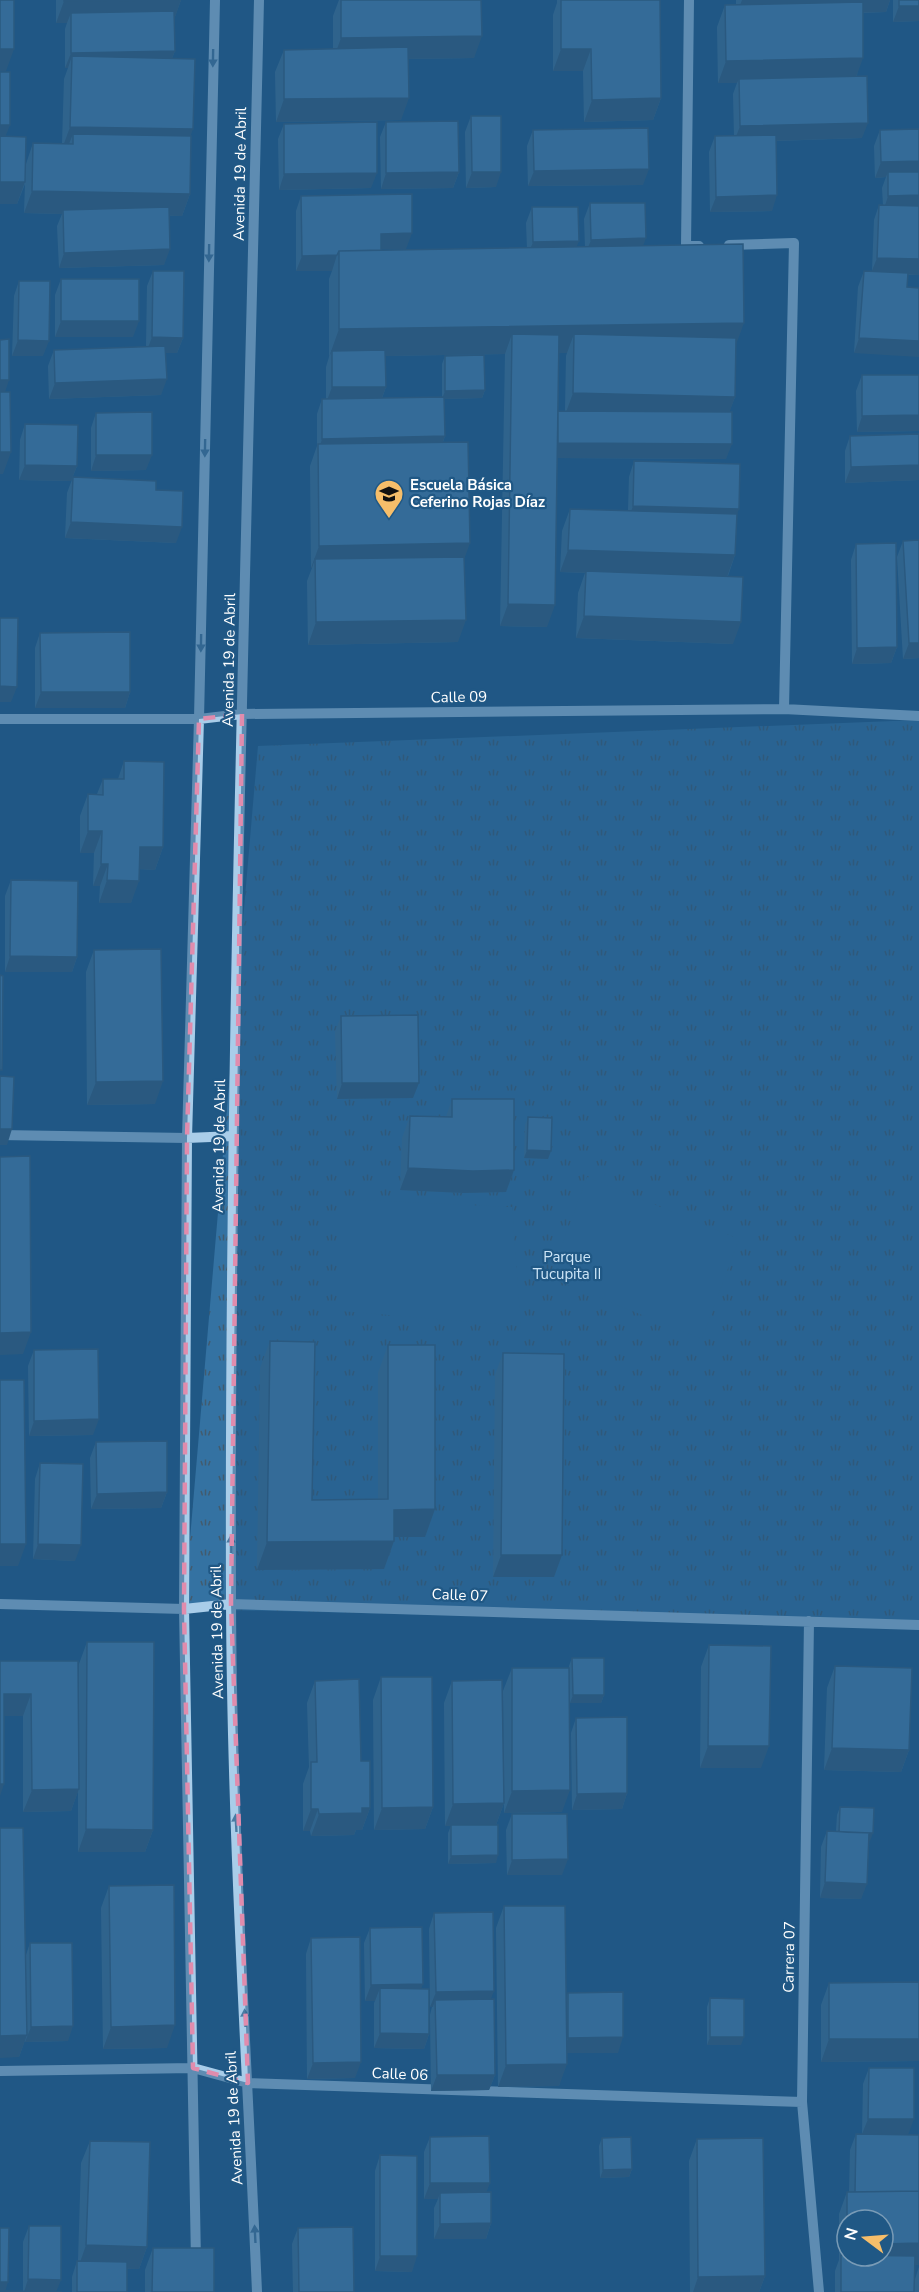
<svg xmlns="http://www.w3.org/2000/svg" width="919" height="2292" font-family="'Nunito Sans',sans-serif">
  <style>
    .park { fill: url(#park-tufts) }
    .garden { fill: #3472a2 }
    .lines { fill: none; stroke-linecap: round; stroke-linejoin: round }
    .minor { stroke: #a9cde9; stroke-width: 10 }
    .wall { fill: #427296; fill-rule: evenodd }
    .shaded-wall { fill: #365c7a }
    .building { fill: #4d84af; stroke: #365c7a; stroke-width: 1.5 }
    .oneway { fill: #497ba3 }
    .marked { fill: none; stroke: #e08cad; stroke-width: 4.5; stroke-dasharray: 12 8; stroke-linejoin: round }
    .labels { text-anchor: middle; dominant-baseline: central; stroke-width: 4.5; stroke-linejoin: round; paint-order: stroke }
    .street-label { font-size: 15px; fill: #fff; stroke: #205885 }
    .poi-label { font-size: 15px; font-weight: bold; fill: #fff; stroke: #205885; text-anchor: start }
    .park-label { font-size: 15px; fill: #cde5f7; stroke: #205885 }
  </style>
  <defs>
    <pattern id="park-tufts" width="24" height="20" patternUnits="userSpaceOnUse" patternTransform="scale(1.5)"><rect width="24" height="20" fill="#3472a2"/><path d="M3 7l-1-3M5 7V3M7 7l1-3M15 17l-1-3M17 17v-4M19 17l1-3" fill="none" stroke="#425b6e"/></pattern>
  </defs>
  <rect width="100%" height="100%" fill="#205885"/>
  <path class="park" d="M919,720V1626L184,1609L258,746Z"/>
  <path class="garden" d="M587,1177L739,1239L702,1339L550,1278Z
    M340,1199L512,1207L521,1326L340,1311Z"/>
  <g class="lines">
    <path class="minor" d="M689,0L686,246H699
      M729,245L794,243L784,709
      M0,719H199L242,714L784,709L919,716
      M0,1135L187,1138L234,1136
      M0,1604L184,1609L231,1604L919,1625
      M809,1621L802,2102L819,2292
      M0,2071L193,2068L248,2083L802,2102
      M196,2261L184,1609L187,1138L199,719L215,0
      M257,2292C247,2062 232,1832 231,1601C229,1067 247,534 259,0"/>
  </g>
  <path class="wall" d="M56,0H181L174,19L175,51L172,58L190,136V194L182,216H170L164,265L59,268L57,226L62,214L24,213L25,184L17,204L6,136L26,164L33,143L62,144L64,79L68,68H65V29L67,23H56Z
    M339,0H481L474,58L408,59L401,120L276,122L275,72L284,50L333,49V16Z
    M557,0H660L661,98L653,120L584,122L583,71H553V15L557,3Z
    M736,0H890L886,12L863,13L857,76L862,138L776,141L772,211L710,212L709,152L715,136H734L733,94L737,83H718L717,27L725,5L736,4Z
    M893,0H919V21L893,22Z
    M471,116L496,187L466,188L465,132Z
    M386,122L459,172L453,188L381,189L380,137Z
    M284,124L371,188L279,190L278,139Z
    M919,129V275H908L854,353L858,287L864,271H872L874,220L879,205H883L882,188L886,177L875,178L874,146L880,130Z
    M533,130L643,185L528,186L527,146Z
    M301,196L406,249H381V250L527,248L526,223L532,207L576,247H585L584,219L590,203L643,246L736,346L735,397L729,412L726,459L557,458L547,627L500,626L505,354L385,356L386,387L382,398L442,397V364L445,356L485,390L482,398L444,399L445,436L443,442L464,557L458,642L308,645L307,581L312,568H311L310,466L317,446V414L322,399H326V367L329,357V279L332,271H296V211ZM559,353H567L566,356L565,411H558Z
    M153,271L183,338L177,353H166L161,395L49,399L48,366L54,350L146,347L147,286Z
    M61,279L133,337H55V295Z
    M19,281L43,356H12L14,296Z
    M862,375H919V431L857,432L856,391Z
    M96,413L146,470L91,471V428Z
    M25,424L77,466L71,481L19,480L20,440Z
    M919,434V480L845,483V451L850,436Z
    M634,461L737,514L735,555L728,576L733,644L576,638L578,593L585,573L560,572L562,531L570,509L628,511L629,477Z
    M73,477L156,490L176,543L65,538L67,493Z
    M903,541L919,658L903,659L897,557Z
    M856,544L897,647L891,663L852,664L851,560Z
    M40,633L130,692L125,708H35V648Z
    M124,761L163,847L155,870L140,869L131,903H99L100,886H93L94,853H80V816L88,794H97L103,779H118Z
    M11,880L77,957L72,972H5V896Z
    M94,950L155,1104L87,1105L86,972Z
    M341,1016L413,1098L337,1099L335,1032Z
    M452,1099L514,1170L506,1192L464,1193L400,1190L402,1138L410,1116L446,1117Z
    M528,1117L548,1159L524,1158L525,1125Z
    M270,1341L312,1500L378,1499V1373L388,1345L435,1509L425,1537H394V1541L384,1569L257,1570L260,1368Z
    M34,1350L93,1435L29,1436L28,1366Z
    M503,1353L562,1555L554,1577H493L495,1375Z
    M96,1442L167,1492L161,1508L91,1509L90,1458Z
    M40,1463L75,1561L33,1559L35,1479Z
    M87,1642L153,1830L145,1852H78V1791L71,1811L23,1812V1716H4L0,1661H78L79,1749V1664Z
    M709,1645L761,1768H700L701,1667Z
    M572,1658L604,1695L601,1703H570L569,1666Z
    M835,1666L909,1750L901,1772L824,1770L827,1688Z
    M512,1668L562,1812L504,1813L503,1691Z
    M381,1677L433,1807L425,1829L374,1830L373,1700Z
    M315,1681L361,1761L370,1808L362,1830H356L354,1835L311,1836L310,1831H303V1784L309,1767L307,1703Z
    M452,1681L504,1803L496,1825V1863L448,1864V1833L451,1826H445L444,1703Z
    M576,1718L627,1793L622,1809L572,1810L571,1733Z
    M840,1807L870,1841H869L861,1899L820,1898L821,1847L827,1831H836L837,1815Z
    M512,1814L562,1875H507L506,1830Z
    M109,1886L167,2048L103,2049L101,1908Z
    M504,1906L566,1997L568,1993L618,2053H567L559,2086L498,2087L496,1928Z
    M434,1913L491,1999L495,2075L489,2090L431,2091L430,2015L432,2007H430L429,1929Z
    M370,1928L421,1988L429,2034L424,2049L374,2048V2003L375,2001H365L364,1943Z
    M311,1938L355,2078L307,2079L306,1954Z
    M30,1943L68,2041L25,2042V2040L19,2057L26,1955Z
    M919,1982V2061L821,2062V2005L829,1983Z
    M710,1998L741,2045H707V2007Z
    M869,2068H914L862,2134L863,2084Z
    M856,2134L915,2265V2279L919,2267V2292H835V2271L839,2260V2214L847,2192H849L850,2150ZM847,2220H883L847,2256Z
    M430,2137L486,2192L491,2223L486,2239H434V2208L438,2199H424V2152Z
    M602,2138L632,2169L629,2177L600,2178L599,2146Z
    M697,2139L765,2276L759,2292H690L689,2161Z
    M90,2141L147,2247L139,2269H127V2292H72V2277L77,2261H78L81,2163Z
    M380,2155L412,2272L375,2271V2171Z
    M29,2226L56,2291H23V2242Z
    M298,2228L354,2292H293L292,2244Z
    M153,2248L214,2292H145V2270Z"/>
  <path class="shaded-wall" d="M181,0L173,23L71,13L67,23H56L64,1Z
    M742,0H890L886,12L736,16Z
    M899,6H919V21L893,22Z
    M482,36L474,58L333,60L341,38Z
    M0,49H14L6,71H0Z
    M561,49H591L583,71H553Z
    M175,51L169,66L72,56L68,68H65L71,53Z
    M863,58L855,80L739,79L737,83H718L726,61Z
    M409,98L401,120L276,122L284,99Z
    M661,98L653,120L584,122L592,100Z
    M868,123L862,138L734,142L740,126Z
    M0,125H10L4,140H0Z
    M70,127L193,129L185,151L73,144V134L67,149H62Z
    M919,161V177L888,172L886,177L875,178L881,162Z
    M649,169L643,185L528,186L534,171Z
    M459,172L453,188L381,189L386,173Z
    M472,172H501L496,187L466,188Z
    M377,173L371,188L279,190L284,174Z
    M0,182H25L17,204H0Z
    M32,191L190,194L182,216L63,214V210L62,214L24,213Z
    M777,195L772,211L710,212L716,197Z
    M919,195V211L883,212L888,196Z
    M412,233L406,249H375L381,234Z
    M646,238L640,254L585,255L591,240Z
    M579,241L573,256L527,257L533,242Z
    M170,249L164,265L59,268L64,253Z
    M337,255L332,271H296L302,256Z
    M877,258L919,259V275L871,273Z
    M61,321H139L133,337H55Z
    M744,323L734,350L574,334L567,353L512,354V334L505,354L332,357V351L329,357L339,329Z
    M152,337L183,338L177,353H146Z
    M859,338L919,341V357L854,353Z
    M18,340L49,341L43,356H12Z
    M167,379L161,395L49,399L55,383Z
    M0,380H9L4,395H0Z
    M332,387H386L380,403H326Z
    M485,390L482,398L442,399L445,391Z
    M573,393L735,397L727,419L565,415Z
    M919,415V431L857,432L862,416Z
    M445,436L439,452H318L322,439Z
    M558,443L732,444L726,459L552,458Z
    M0,452H11L3,474H0Z
    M96,455H152L146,470L91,471Z
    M25,465L77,466L71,481L19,480Z
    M919,465V480L845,483L851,467Z
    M633,506L739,509L733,525L627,522Z
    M71,522L182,527L176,543L65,538Z
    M470,543L462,565L315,559L312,568H311L319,546Z
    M568,550L735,555L727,577L560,572Z
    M508,604L555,605L547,627L500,626Z
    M584,616L741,622L733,644L576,638Z
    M466,620L458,642L308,645L316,622Z
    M909,643H919V658L903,659Z
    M897,647L891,663L852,664L857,648Z
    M0,686L17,687L11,702H0Z
    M41,692H130L125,708H35Z
    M88,831H102L94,853H80Z
    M140,847H163L155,870L132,869Z
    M101,864H108L100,886H93Z
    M107,880L139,881L131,903H99Z
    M10,956L77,957L72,972H5Z
    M163,1081L155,1104L87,1105L96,1082Z
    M342,1083H419L413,1098L337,1099Z
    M0,1129H12L7,1145H0Z
    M527,1150L551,1151L548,1159L524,1158Z
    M408,1168L514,1170L506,1192L464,1193L400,1190Z
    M31,1332L23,1354L0,1355V1333Z
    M99,1419L93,1435L29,1436L34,1421Z
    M167,1492L161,1508L91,1509L97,1494Z
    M435,1509L425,1537H384L394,1510Z
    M394,1541L384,1569L257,1570L267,1542Z
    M0,1544H26L18,1566H0Z
    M38,1544L81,1545L75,1561L33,1559Z
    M501,1555H562L554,1577H493Z
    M4,1694H31L23,1716H0Z
    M573,1695H604L601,1703H570Z
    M708,1746H769L761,1768H700Z
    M832,1748L909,1750L901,1772L824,1770Z
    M0,1784H4L0,1796Z
    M79,1789L71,1811L23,1812L32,1790Z
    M570,1790L562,1812L504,1813L512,1791Z
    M627,1793L622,1809L572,1810L577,1794Z
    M504,1803L496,1825L445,1826L453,1804Z
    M433,1807L425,1829L374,1830L382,1808Z
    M362,1808H370L362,1830H356L354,1835L311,1836L319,1814Z
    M311,1809H318L310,1831H303Z
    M86,1829L153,1830L145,1852H78Z
    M839,1832L873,1833L870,1841L836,1840Z
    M498,1855L496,1863L448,1864L451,1856Z
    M568,1859L562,1875H507L512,1860Z
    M825,1882L867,1884L861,1899L820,1898Z
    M423,1984L417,2000L380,1988L375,2001H365L371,1985Z
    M494,1991L488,2006L435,2000L433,2007H430L436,1992Z
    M175,2025L167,2048L103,2049L111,2027Z
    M73,2026L68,2041L25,2042L31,2027Z
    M380,2033L429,2034L424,2049L374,2048Z
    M27,2035L19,2057L0,2058V2036Z
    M623,2037L618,2053H563L568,2038Z
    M710,2037H744L741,2045H707Z
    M829,2039H919V2061L821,2062Z
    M361,2062L355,2078L307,2079L313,2063Z
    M567,2064L559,2086L498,2087L506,2065Z
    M437,2075H495L489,2090L431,2091Z
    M868,2119H914L908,2135L862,2134Z
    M632,2169L629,2177L600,2178L603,2170Z
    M430,2183H490L484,2198L440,2193L438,2199H424Z
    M491,2223L486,2239H434L440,2224Z
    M919,2243V2265L841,2266V2262L847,2245V2256H883V2244Z
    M86,2245L147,2247L139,2269L78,2268Z
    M380,2256H417L412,2272L375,2271Z
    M765,2276L759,2292H693L698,2277Z
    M28,2279L61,2280L56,2292H24Z
    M0,2282H8L5,2292H0Z"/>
  <path class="building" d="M0,0H14V49H0Z
    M64,0H181L64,1Z
    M341,0H481L482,36L341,38Z
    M561,0H660L661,98L592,100L591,49H561Z
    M899,0H919V6H899Z
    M863,2V58L726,61L725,5Z
    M174,11L175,51L71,53V13Z
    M408,47L409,98L284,99V50Z
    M72,56L195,59L193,129L70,127Z
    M0,72H10V125H0Z
    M867,76L868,123L740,126L739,79Z
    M471,116H501V172H472Z
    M458,121L459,172L386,173V122Z
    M377,122V173L284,174V124Z
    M648,128L649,169L534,171L533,130Z
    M919,129V161L881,162L880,130Z
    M73,134L191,136L190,194L32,191L33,143L73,144Z
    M776,135L777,195L716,197L715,136Z
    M0,136L26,137L25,182H0Z
    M888,172H919V195L888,196Z
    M412,194V233L381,234V250L339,251L337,255L302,256L301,196Z
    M590,203H645L646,238L591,240Z
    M879,205L919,206V259L877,258Z
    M169,207L170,249L64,253L63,210Z
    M532,207H578L579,241L533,242Z
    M743,244L744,323L339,329V251Z
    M153,271H184L183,338L152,337Z
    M864,271L908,273L907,287L919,288V341L859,338Z
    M61,279H139V321H61Z
    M19,281H50L49,341L18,340Z
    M512,334L559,335L555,605L508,604Z
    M574,334L736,338L735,397L573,393Z
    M9,339V380H0V340Z
    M165,346L167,379L55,383L54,350Z
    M385,350L386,387H332V351Z
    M484,355L485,390L445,391V356Z
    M862,375H919V415L862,416Z
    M0,392H10L11,452H0Z
    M444,397L445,436L322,439V399Z
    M558,411L732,412V444L558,443Z
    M152,412V455H96V413Z
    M25,424L78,425L77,466L25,465Z
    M919,434V465L851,467L850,436Z
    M468,442L470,543L319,546L318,444Z
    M634,461L740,464L739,509L633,506Z
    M73,477L156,481V490L183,491L182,527L71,522Z
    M570,509L737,514L735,555L568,550Z
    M919,540V643H909L903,541Z
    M896,543L897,647L857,648L856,544Z
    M464,557L466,620L316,622L315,559Z
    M586,571L743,577L741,622L584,616Z
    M0,618H18L17,687L0,686Z
    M130,632V692H41L40,633Z
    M124,761L164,762L163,847H140L139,881L107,880L108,864H101L102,831H88V794L103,795V779H124Z
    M11,880L78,881L77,957L10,956Z
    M161,949L163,1081L96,1082L94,950Z
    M0,975L3,976L2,1070H0Z
    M418,1015L419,1083H342L341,1016Z
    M0,1076L14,1077L12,1129H0Z
    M452,1099H514V1170L473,1171L408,1168L410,1116L452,1117Z
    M528,1117L552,1118L551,1151L527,1150Z
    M30,1156L31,1332L0,1333V1157Z
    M270,1341L315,1342L312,1500L388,1499V1345H435V1509L394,1510V1541L267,1542Z
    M98,1349L99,1419L34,1421V1350Z
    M503,1353L564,1354L562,1555H501Z
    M0,1380H24L26,1544H0Z
    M167,1441V1492L97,1494L96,1442Z
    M40,1463L83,1464L81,1545L38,1544Z
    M87,1642H154L153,1830L86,1829Z
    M709,1645L771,1646L769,1746H708Z
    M572,1658H604V1695H573Z
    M0,1661H78L79,1789L32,1790L31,1694H4V1784H0Z
    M835,1666L912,1668L909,1750L832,1748Z
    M512,1668H569L570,1790L512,1791Z
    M381,1677H432L433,1807L382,1808Z
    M359,1679L361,1761H370V1808H362V1813L319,1814L318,1809H311V1762H317L315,1681Z
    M502,1680L504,1803L453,1804L452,1681Z
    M627,1717V1793L577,1794L576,1718Z
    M840,1807L874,1808L873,1833L839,1832Z
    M512,1814H567L568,1859L512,1860Z
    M451,1825H498V1855L451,1856Z
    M0,1828H23L27,2035L0,2036Z
    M827,1831L869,1833L867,1884L825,1882Z
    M174,1885L175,2025L111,2027L109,1886Z
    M504,1906H565L567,2064L506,2065Z
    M493,1912L494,1991L436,1992L434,1913Z
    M422,1927L423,1984L371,1985L370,1928Z
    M360,1937L361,2062L313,2063L311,1938Z
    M30,1943H72L73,2026L31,2027Z
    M919,1982V2039H829V1983Z
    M380,1988L429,1989V2034L380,2033Z
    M623,1992V2037L568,2038V1993Z
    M710,1998L744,1999V2037H710Z
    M494,1999L495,2075H437L435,2000Z
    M869,2068H914V2119H868Z
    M856,2134L919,2135V2191L855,2192Z
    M489,2136L490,2183H430V2137Z
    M631,2137L632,2169L603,2170L602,2138Z
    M763,2138L765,2276L698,2277L697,2139Z
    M90,2141L150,2142L147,2247L86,2245Z
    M380,2155L417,2156V2256H380Z
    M919,2191V2243L883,2244V2220H847V2192Z
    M491,2192V2223L440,2224V2193Z
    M29,2226H61V2280L28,2279Z
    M353,2227L354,2292H299L298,2228Z
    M0,2228H9L8,2282H0Z
    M153,2248H214V2292H152Z
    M841,2255L915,2256L914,2292H841Z
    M77,2261L127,2262V2292H77Z
    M5,2291L62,2292H5Z"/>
  <defs><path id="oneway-solid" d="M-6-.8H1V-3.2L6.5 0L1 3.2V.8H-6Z" transform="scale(1.5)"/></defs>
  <g class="oneway">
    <use href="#oneway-solid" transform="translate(213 58) rotate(91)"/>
    <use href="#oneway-solid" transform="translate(209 253) rotate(91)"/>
    <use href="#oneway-solid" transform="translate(205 448) rotate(91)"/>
    <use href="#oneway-solid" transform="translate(201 643) rotate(91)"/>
    <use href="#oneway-solid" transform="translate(231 1544) rotate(-90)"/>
    <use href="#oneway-solid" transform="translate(236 1823) rotate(-93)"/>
    <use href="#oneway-solid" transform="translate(245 2018) rotate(-93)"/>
    <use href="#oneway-solid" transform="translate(255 2234) rotate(-93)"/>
  </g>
  <path d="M0 0H919V2292H0ZM242,714L231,1604L248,2083L193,2068L184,1609L187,1138L199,719Z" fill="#205885" fill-opacity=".55" fill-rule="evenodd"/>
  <path class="marked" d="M242,714L231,1604L248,2083L193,2068L184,1609L187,1138L199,719Z"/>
  <defs>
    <g id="school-pin" transform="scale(1.5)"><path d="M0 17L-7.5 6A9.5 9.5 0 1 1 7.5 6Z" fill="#f6be6a" stroke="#205885"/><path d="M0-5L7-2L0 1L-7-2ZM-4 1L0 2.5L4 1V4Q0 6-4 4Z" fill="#111"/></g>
  </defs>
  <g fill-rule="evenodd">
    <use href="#school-pin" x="389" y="494"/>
  </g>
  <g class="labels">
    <g class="street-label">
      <text transform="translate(240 174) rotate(-89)">Avenida 19 de Abril</text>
      <text transform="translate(229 660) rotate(-89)">Avenida 19 de Abril</text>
      <text transform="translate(459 697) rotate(-1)">Calle 09</text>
      <text transform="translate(219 1146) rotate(-89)">Avenida 19 de Abril</text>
      <text transform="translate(460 1595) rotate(2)">Calle 07</text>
      <text transform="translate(217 1632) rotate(-91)">Avenida 19 de Abril</text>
      <text transform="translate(789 1957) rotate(-89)">Carrera 07</text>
      <text transform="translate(400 2074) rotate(2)">Calle 06</text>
      <text transform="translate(234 2118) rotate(-93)">Avenida 19 de Abril</text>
    </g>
    <g class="poi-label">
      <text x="410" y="485">Escuela Básica<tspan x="410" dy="17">Ceferino Rojas Díaz</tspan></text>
    </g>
    <g class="park-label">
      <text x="567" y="1257">Parque<tspan x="567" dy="17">Tucupita II</tspan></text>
    </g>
  </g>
  <g transform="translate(865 2238) rotate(286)"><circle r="28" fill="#205885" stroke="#799bb6" stroke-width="1.5"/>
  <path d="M0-4.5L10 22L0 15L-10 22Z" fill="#f6be6a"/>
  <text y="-9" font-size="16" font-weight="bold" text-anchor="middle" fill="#ffffff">N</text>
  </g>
</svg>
